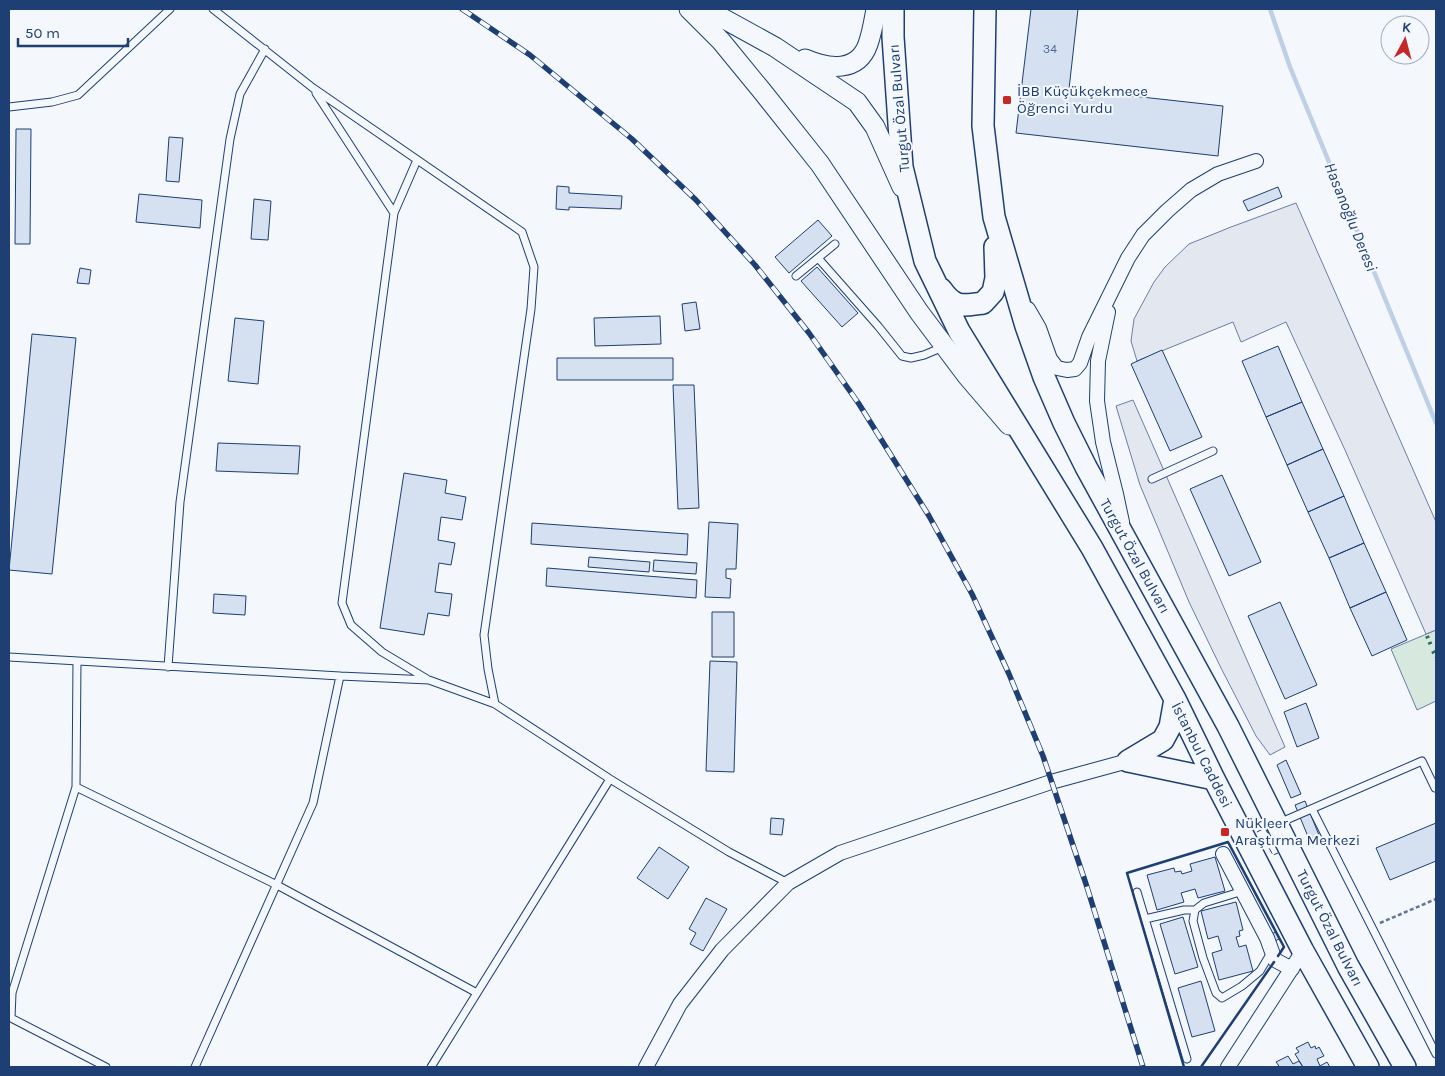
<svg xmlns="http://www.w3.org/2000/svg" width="1445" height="1076" font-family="Karla,sans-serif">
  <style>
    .green { fill: #d7e8df; stroke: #687fa3 }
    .parking { fill: #e3e8f0; stroke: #687fa3 }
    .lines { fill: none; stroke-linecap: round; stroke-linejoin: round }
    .stream { stroke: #bed0e5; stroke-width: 4.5 }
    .building { fill: #d5e0f0; stroke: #1d3f73 }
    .lane-casing { stroke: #1d3f73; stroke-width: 9 }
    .street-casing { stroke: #1d3f73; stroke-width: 16 }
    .secondary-casing { stroke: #1d3f73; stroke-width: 21 }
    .primary-casing { stroke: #1d3f73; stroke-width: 24 }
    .path { stroke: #5e769c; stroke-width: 2.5; stroke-dasharray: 4 2.5; stroke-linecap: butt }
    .lane { stroke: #f4f7fb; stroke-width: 7 }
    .street { stroke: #f4f7fb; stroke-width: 14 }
    .secondary { stroke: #f4f7fb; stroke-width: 19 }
    .primary { stroke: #f4f7fb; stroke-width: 21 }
    .rail-casing { stroke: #1d3f73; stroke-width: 5.5 }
    .rail { stroke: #f4f7fb; stroke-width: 4; stroke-dasharray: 11; stroke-linecap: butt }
    .hedge { stroke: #2c6c60; stroke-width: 4; stroke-dasharray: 2.5 4; stroke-linecap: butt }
    .fence { stroke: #1d3f73; stroke-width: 1; stroke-dasharray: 6 2.5; stroke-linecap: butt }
    .wall { stroke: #1d3f73; stroke-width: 2.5 }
    .poi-dot { fill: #c62828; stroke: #f4f7fb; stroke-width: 2 }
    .labels { text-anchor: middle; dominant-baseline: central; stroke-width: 4; stroke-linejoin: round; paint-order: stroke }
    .number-label { font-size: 12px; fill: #4b6792 }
    .poi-label { font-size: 15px; fill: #1d3f73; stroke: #f4f7fb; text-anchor: start }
    .street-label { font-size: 15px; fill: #1d3f73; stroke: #f4f7fb }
    .water-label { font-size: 16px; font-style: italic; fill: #1d3f73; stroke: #f4f7fb }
  </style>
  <rect width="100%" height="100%" fill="#f4f7fb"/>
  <path class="green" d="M1436,630V701L1417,710L1391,649Z"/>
  <path class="parking" d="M1296,203L1436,522V630L1426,634L1345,450L1286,322L1241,342L1233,322L1137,361L1131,341L1134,319L1154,282L1165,267L1189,244L1231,227Z
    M1133,400L1285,747L1270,755L1256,736L1221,668L1189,602L1140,485L1116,406Z"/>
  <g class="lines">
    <path class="stream" d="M1270,9L1290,67L1436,423"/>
  </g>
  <path class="building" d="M1031,9H1078L1069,89L1223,106L1218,156L1016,133Z
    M16,129H31L30,244H15Z
    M169,137L183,138L179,182L166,181Z
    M557,186L569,187V193L622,196L621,209L569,207V210L556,209Z
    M1278,187L1282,197L1248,211L1243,201Z
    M139,194L202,200L200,228L136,222Z
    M254,199L271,201L268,240L251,239Z
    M818,220L832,236L789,273L775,257Z
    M817,267L858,313L842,327L801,281Z
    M80,268L91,270L89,284L77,283Z
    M696,302L700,329L685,331L682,304Z
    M660,316L661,344L595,346L594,318Z
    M235,318L264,321L258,384L228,381Z
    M32,334L76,338L52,574L9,570Z
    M1278,346L1302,402L1266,417L1242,361Z
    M1162,350L1202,437L1170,451L1131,364Z
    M557,358H673V380H557Z
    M673,385H694L699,508L678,509Z
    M1302,402L1323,449L1287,465L1266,417Z
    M218,443L300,446L298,474L216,471Z
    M1323,449L1344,496L1308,512L1287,465Z
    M404,473L447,480L445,493L466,497L462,520L441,517L438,540L455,543L451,565L439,563L435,592L452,594L449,616L428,613L424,635L380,628Z
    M1222,475L1261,562L1229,576L1190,489Z
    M1344,496L1364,543L1329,558L1308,512Z
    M709,522L738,524L736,569H726V578L731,579L730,598L705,597Z
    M532,523L688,534L687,555L531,544Z
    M1364,543L1386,592L1350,608L1329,558Z
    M589,557L650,562L649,572L588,567Z
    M654,560L697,563L696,574L653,571Z
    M547,568L697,580L696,598L546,586Z
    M1386,592L1407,640L1372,656L1350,608Z
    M214,594L246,596L245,615L213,613Z
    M1280,602L1317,685L1285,699L1248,616Z
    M712,612H734V657H712Z
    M710,661L737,662L734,772L706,771Z
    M1306,703L1319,738L1297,747L1284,712Z
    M1286,760L1301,794L1291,798L1277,765Z
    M1305,801L1319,835L1309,839L1295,805Z
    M771,818L784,819L782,835L770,834Z
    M1436,823V861L1390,880L1376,848Z
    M659,847L689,867L668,899L637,878Z
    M1215,857L1225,891L1198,898L1195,889L1181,893L1184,902L1157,910L1147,875L1174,868L1175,872L1181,871L1182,874L1192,871L1190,864Z
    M706,898L727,909L703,951L690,944L696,933L689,929Z
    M1236,902L1243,930L1239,931L1240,936L1236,937L1239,947L1246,945L1253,971L1219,980L1212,953L1222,950L1218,936L1208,939L1201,911Z
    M1183,917L1198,967L1175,974L1160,924Z
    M1276,932L1279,939L1273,942L1269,935Z
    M1201,981L1215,1031L1192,1037L1178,988Z
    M1308,1042L1311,1048L1315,1046L1316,1049L1319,1047L1324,1056L1317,1059L1320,1066L1327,1062L1330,1067H1303L1295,1054L1299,1052L1296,1048Z
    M1288,1056L1293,1064L1299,1061L1303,1067H1276L1279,1066L1276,1062Z"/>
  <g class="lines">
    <g class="lane-casing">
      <path id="lane" d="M213,9L313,88L522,232L534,267L531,309L484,635L488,669L495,704
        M316,93L394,213
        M9,107L52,102L78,95L170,9
        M417,160L394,213L342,603L351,625L382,652L427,679
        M818,258L878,326L902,356L911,358L924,355L943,347
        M796,276L835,244
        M1152,479L1213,451
        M9,657L340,676L429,680L495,704L610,779L729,852L788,883
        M77,661L76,787L12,993L11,1018L106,1067
        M168,667L180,502L230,139L240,94L265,49
        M76,787L277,885L477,993
        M1312,809L1436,1054
        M1279,823L1422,761L1435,788L1436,787
        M1243,891L1204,903L1195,910L1193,921L1203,958L1216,993L1222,998L1242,986L1260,971L1272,951
        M1137,892L1187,1059
        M1145,919L1184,910H1195
        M195,1067L313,803L340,676
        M431,1067L610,779"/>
    </g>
    <g class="street-casing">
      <path id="street" d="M1028,309L1039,328L1050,359L1057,368L1067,370L1075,369L1080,363L1089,337L1128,258L1143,235L1167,211L1191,190L1218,174L1256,161
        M1108,312L1098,361L1097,401L1103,442L1116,494L1122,522
        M1223,854L1267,938L1275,960L1292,969
        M646,1067L680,1004L722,950L788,883L840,853L1051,782L1128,761
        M1228,1067L1303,951"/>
    </g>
    <g class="secondary-casing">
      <path id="secondary" d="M689,9L721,41L762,91L820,164L919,312L967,376L1009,425
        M706,9L775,47L857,102L875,127L902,187
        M805,59C828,69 858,73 868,44C872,33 874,20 876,9"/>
    </g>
    <g class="primary-casing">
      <path id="primary" d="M893,9V37L902,167L925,261L959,331L1092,548L1175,699L1214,779L1303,951L1368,1067
        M985,9L983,126L994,217L1026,326L1044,377L1064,423L1086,467L1228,726L1348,966L1405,1067
        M941,289C954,308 962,306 983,303L993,292L996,278L995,247
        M1128,761L1214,779
        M1128,761L1163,740L1170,727L1175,699"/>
    </g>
    <path class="path" d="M1380,923L1436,899"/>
    <use href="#lane" class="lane"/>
    <use href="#street" class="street"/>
    <use href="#secondary" class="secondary"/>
    <use href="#primary" class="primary"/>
    <g class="rail-casing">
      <path id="rail" d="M462,9L530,55L632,139L696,200L755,265L809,333L859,404L929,516L972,594L1009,674L1043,756L1086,884L1143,1067"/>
    </g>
    <use href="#rail" class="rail"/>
    <path class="hedge" d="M1427,636L1432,648
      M1433,651L1436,657"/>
    <path class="fence" d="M1257,832L1265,828L1274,845
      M1265,841L1273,855L1278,853
      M1184,1067L1127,873L1228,842L1284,947L1278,956
      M1201,1067L1274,962"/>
    <path class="wall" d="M1184,1067L1127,873L1228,842L1284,947L1278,956
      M1201,1067L1274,962"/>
  </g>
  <g class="poi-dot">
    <rect x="1002" y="95" width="10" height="10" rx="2.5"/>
    <rect x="1220" y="827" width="10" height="10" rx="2.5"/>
  </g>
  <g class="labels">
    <g class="number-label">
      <text x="1050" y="49">34</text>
    </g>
    <g class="poi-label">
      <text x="1017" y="91">İBB Küçükçekmece<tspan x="1017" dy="17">Öğrenci Yurdu</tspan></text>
      <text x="1235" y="823">Nükleer<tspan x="1235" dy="17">Araştırma Merkezi</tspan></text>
    </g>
    <g class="street-label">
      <text transform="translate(899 108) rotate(-95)">Turgut Özal Bulvarı</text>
      <text transform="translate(1135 556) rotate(61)">Turgut Özal Bulvarı</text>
      <text transform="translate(1202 755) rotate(63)">İstanbul Caddesi</text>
      <text transform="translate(1330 928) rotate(63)">Turgut Özal Bulvarı</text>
    </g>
    <g class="water-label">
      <text transform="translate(1351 217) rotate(68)">Hasanoğlu Deresi</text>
    </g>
  </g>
  <rect width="1445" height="1076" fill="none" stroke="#1d3f73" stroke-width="20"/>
  <g transform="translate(1405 40) rotate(7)"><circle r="24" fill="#f4f7fb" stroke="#9eadc5"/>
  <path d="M0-4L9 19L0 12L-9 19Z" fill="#c62828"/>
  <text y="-8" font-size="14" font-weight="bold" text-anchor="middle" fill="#1d3f73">K</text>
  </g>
  <path d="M18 38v8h110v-8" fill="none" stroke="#1d3f73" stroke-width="2.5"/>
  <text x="25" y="38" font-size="15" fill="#1d3f73" stroke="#f4f7fb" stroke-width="4" paint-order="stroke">50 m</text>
</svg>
